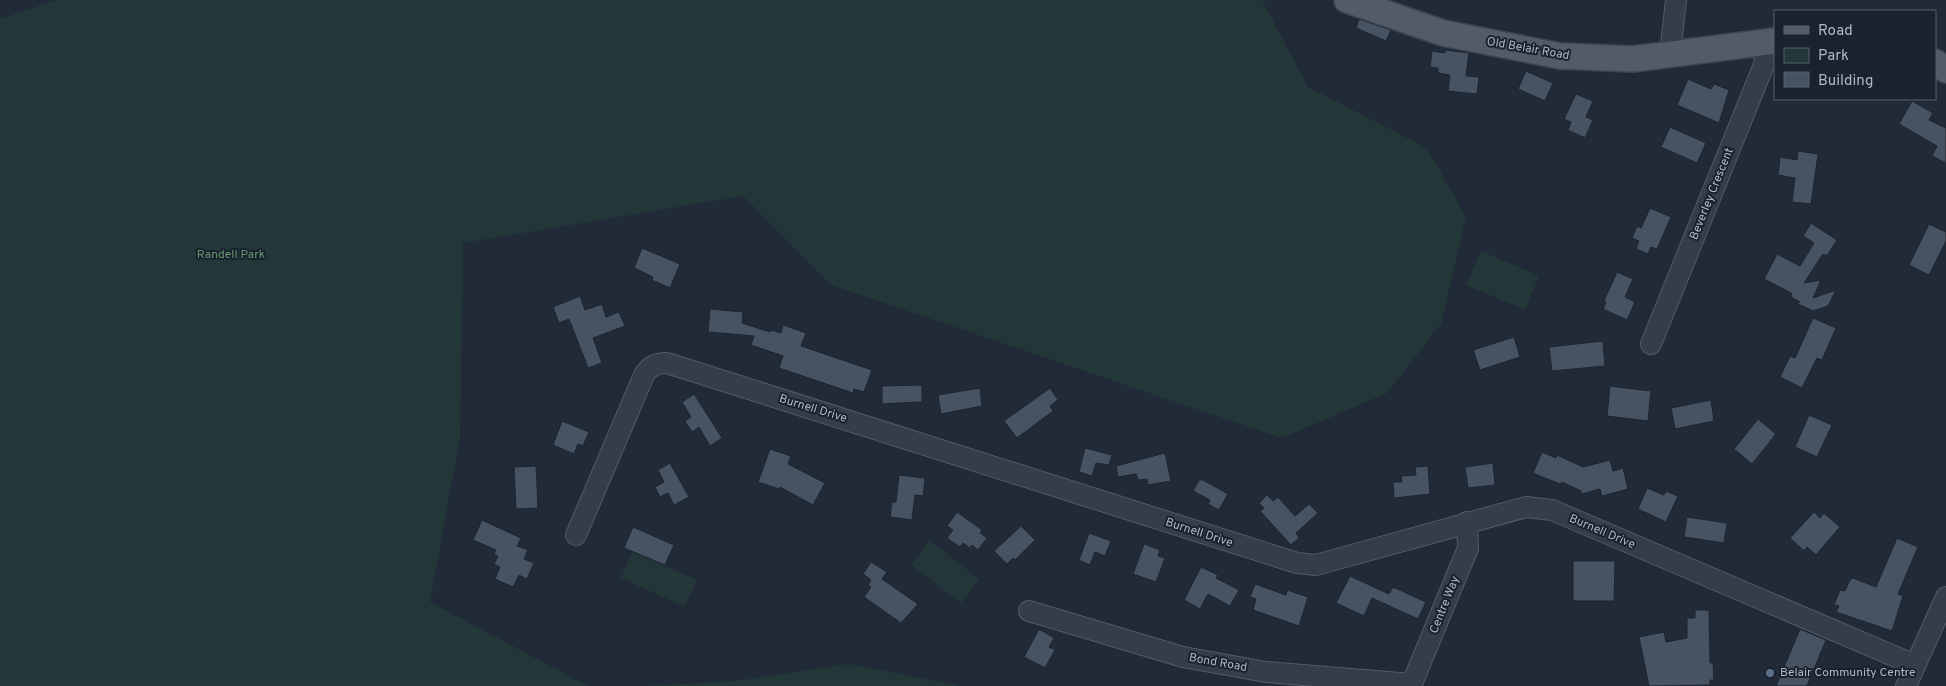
<svg xmlns="http://www.w3.org/2000/svg" width="1946" height="686" font-family="Overpass,sans-serif">
  <style>
    .green { fill: #233739 }
    .building { fill: #475262; stroke: #1c242f }
    .lines { fill: none; stroke-linecap: round; stroke-linejoin: round }
    .minor-casing { stroke: #525b66; stroke-width: 22 }
    .major-casing { stroke: #3e4652; stroke-width: 28 }
    .minor { stroke: #343d49; stroke-width: 20 }
    .major { stroke: #525c69; stroke-width: 25 }
    .service-dot { fill: #5c6f8a; stroke: #1a222d; stroke-width: 2 }
    .labels { text-anchor: middle; dominant-baseline: central; stroke-width: 4; stroke-linejoin: round; paint-order: stroke }
    .street-label { font-size: 12px; fill: #afb8c5; stroke: #1a222d }
    .park-label { font-size: 12px; fill: #679671; stroke: #1a222d }
    .poi-label { font-size: 12px; fill: #afb8c5; stroke: #1a222d; text-anchor: start }
  </style>
  <rect width="100%" height="100%" fill="#212b38"/>
  <path class="green" d="M57,0H1262L1308,87L1427,148L1466,217L1441,324L1387,393L1282,438L831,285L743,196L463,243L460,437L430,602L588,686H0V19Z
    M1481,251L1539,276L1525,310L1466,285Z
    M929,540L979,579L961,603L911,565Z
    M632,551L697,580L685,607L621,578Z
    M849,664L961,686H645L735,681Z"/>
  <path class="building" d="M1359,19L1391,30L1386,41L1356,28Z
    M1445,50L1469,53L1466,76L1479,77L1477,94L1448,91L1450,75L1438,73V68L1430,67L1432,51L1445,53Z
    M1526,71L1553,83L1545,101L1518,89Z
    M1688,79L1711,89L1714,84L1729,90L1719,123L1677,105Z
    M1576,94L1593,101L1586,117L1593,120L1585,138L1568,130L1571,122L1564,119Z
    M1912,101L1933,113L1929,120L1946,128V163L1932,156L1937,146L1899,124Z
    M1670,127L1706,143L1697,163L1661,147Z
    M1798,151L1818,154L1811,204L1792,202L1795,178L1778,175L1780,157L1797,160Z
    M1650,208L1671,217L1657,249L1651,247L1648,254L1636,249L1639,241L1632,238L1637,226L1641,228Z
    M1811,223L1837,240L1827,256L1823,254L1804,283L1821,280L1813,298L1836,290L1828,306L1813,311L1796,303L1800,302L1792,298L1791,293L1764,279L1777,254L1800,266L1814,243L1803,236Z
    M1929,224L1946,232V241L1929,275L1909,265Z
    M642,248L680,264L670,288L652,280L653,277L634,268Z
    M1617,272L1633,279L1625,297L1635,302L1627,320L1603,309L1606,302L1604,301Z
    M580,296L585,310L602,304L606,317L619,312L625,326L593,338L602,363L588,368L569,319L559,323L553,307Z
    M710,309L743,312L742,323L770,332L771,330L781,333L783,325L806,333L801,346L872,370L864,392L854,389L853,393L779,368L783,356L751,345L754,336L708,332Z
    M1813,318L1836,328L1822,360L1817,358L1802,388L1780,377L1790,356L1795,358Z
    M1514,337L1520,357L1480,370L1473,350Z
    M1603,341L1605,366L1552,371L1549,347Z
    M922,385V402L882,404V386Z
    M1610,386L1651,391L1648,421L1607,416Z
    M980,388L982,406L941,414L938,395Z
    M1050,388L1058,400L1050,406L1053,411L1017,438L1004,421Z
    M694,394L722,438L710,446L699,427L692,432L685,421L691,417L682,402Z
    M1711,400L1714,421L1675,429L1671,408Z
    M1809,415L1832,425L1817,457L1795,447Z
    M1758,419L1776,434L1752,464L1734,449Z
    M562,421L589,432L583,446L578,444L574,454L553,445Z
    M1085,448L1112,455L1109,465L1096,463L1092,476L1079,472Z
    M770,449L791,456L788,464L825,483L813,505L780,487L779,489L758,482Z
    M1542,452L1556,458L1557,455L1583,467L1610,460L1613,471L1623,468L1628,489L1602,496L1600,489L1582,494L1581,491L1562,482L1561,484L1547,479L1533,473Z
    M1165,453L1171,481L1148,485L1147,479L1138,480L1136,474L1118,477L1116,466Z
    M670,463L689,497L674,505L668,493L660,497L655,487L664,482L658,470Z
    M1493,463L1495,485L1468,488L1465,467Z
    M536,466L538,508L516,509L514,467Z
    M1428,466L1430,494L1394,498L1393,482H1402L1401,476L1416,475L1415,467Z
    M899,475L925,478L923,496L915,495L912,520L890,517L892,502H896Z
    M1199,480H1203L1228,494L1219,510L1208,504L1210,500L1193,491Z
    M1647,488L1664,495L1666,491L1678,496L1666,522L1638,509Z
    M1267,495L1273,501L1278,497L1295,516L1309,504L1318,513L1296,533L1299,538L1291,545L1260,511L1264,508L1259,503Z
    M957,512L982,530L980,533L987,538L978,550L972,545L970,548L963,543L960,547L947,538L953,530L947,526Z
    M1814,512L1820,518L1824,513L1840,527L1816,555L1807,547L1804,551L1790,538Z
    M1687,517L1727,523L1724,543L1684,537Z
    M482,520L521,538L517,546L528,550L524,559L534,563L527,579L519,575L513,587L495,579L500,567L494,564L498,556L494,554L496,550L473,540Z
    M1021,526L1035,540L1015,560L1013,558L1007,564L994,551Z
    M633,527L674,545L665,565L624,548Z
    M1089,533L1111,541L1105,556L1095,552L1090,565L1079,560Z
    M1897,538L1918,547L1898,594L1903,596L1892,631L1836,612L1839,606L1834,605L1840,590L1845,591L1850,580L1853,578L1876,587Z
    M1144,544L1160,550L1158,556L1165,558L1156,582L1133,574Z
    M1573,561H1615L1614,601H1573Z
    M871,562L887,572L882,579L918,604L901,623L864,597L871,587L868,585L871,580L863,574Z
    M1201,567L1218,575L1216,578L1239,590L1230,606L1208,594L1200,609L1184,600Z
    M1350,576L1389,594L1393,587L1426,602L1418,619L1372,598L1364,616L1336,603Z
    M1255,584L1286,595L1287,590L1308,597L1299,626L1253,610L1256,599L1250,597Z
    M1695,610H1709L1710,663H1713L1714,680H1710V685L1649,686L1639,637L1664,632L1666,642L1687,638V618H1695Z
    M1039,629L1054,638L1049,647L1055,650L1045,668L1024,657Z
    M1800,629L1826,640L1807,686H1776Z"/>
  <g class="lines">
    <g class="minor-casing">
      <path id="minor" d="M1670,54L1676,0
        M1651,344L1765,62L1763,43
        M576,535L644,375C650,366 656,363 667,363L1297,563L1316,565L1526,507L1552,510L1915,665
        M1029,611L1183,657L1266,672L1412,684
        M1411,686L1468,548L1467,522
        M1906,686L1946,597"/>
    </g>
    <g class="major-casing">
      <path id="major" d="M1347,0L1443,33L1560,56L1633,59L1775,41
        M1935,62L1946,70"/>
    </g>
    <use href="#minor" class="minor"/>
    <use href="#major" class="major"/>
  </g>
  <circle class="service-dot" cx="1770" cy="673" r="5"/>
  <g class="labels">
    <g class="street-label">
      <text transform="translate(1528 49) rotate(10)">Old Belair Road</text>
      <text transform="translate(1712 194) rotate(-68)">Beverley Crescent</text>
      <text transform="translate(813 409) rotate(17)">Burnell Drive</text>
      <text transform="translate(1602 532) rotate(23)">Burnell Drive</text>
      <text transform="translate(1199 533) rotate(18)">Burnell Drive</text>
      <text transform="translate(1445 605) rotate(-68)">Centre Way</text>
      <text transform="translate(1218 663) rotate(10)">Bond Road</text>
    </g>
    <g class="park-label">
      <text x="231" y="255">Randell Park</text>
    </g>
    <g class="poi-label">
      <text x="1780" y="673">Belair Community Centre</text>
    </g>
  </g>
  <rect x="1774" y="10" width="162" height="90" fill="#1a222d" stroke="#565e6a"/>
  <rect x="1784" y="26" width="25" height="8" fill="#525c69" stroke="#565e6a"/>
  <text x="1818" y="35" font-size="15" fill="#afb8c5">Road</text>
  <rect x="1784" y="48" width="25" height="15" fill="#233739" stroke="#565e6a"/>
  <text x="1818" y="60" font-size="15" fill="#afb8c5">Park</text>
  <rect x="1784" y="72" width="25" height="15" fill="#475262" stroke="#565e6a"/>
  <text x="1818" y="85" font-size="15" fill="#afb8c5">Building</text>
</svg>
